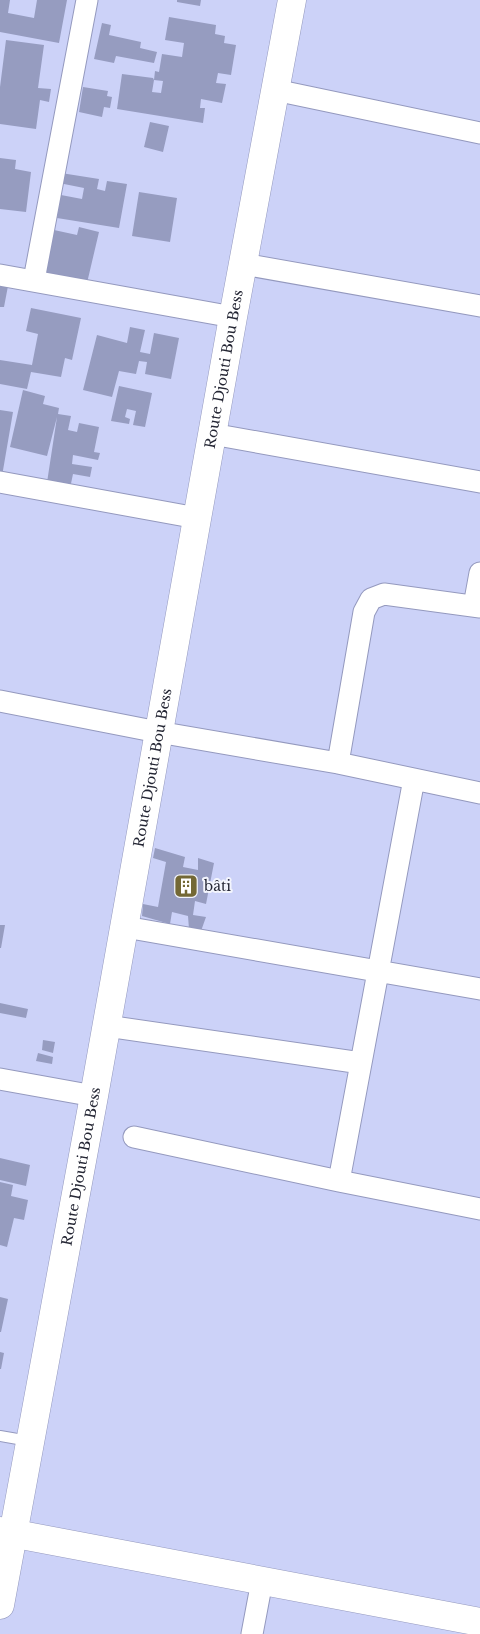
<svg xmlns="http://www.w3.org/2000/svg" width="480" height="1634" font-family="'Libre Baskerville',serif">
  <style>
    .building { fill: #969cc0; fill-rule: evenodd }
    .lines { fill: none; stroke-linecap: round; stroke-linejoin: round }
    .service-casing { stroke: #9499be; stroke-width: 12 }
    .minor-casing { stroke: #9499be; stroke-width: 23 }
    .secondary-casing { stroke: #9499be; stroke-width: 29 }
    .trunk-casing { stroke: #9499be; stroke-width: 29 }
    .service { stroke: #fff; stroke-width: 10 }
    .minor { stroke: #fff; stroke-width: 21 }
    .secondary { stroke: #fff; stroke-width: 28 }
    .trunk { stroke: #fff; stroke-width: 28 }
    .labels { text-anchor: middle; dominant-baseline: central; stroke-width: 4; stroke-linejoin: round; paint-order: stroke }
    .street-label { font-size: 14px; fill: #242634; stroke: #f3f5fd }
    .poi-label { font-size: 14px; fill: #242634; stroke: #f3f5fd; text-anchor: start }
  </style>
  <rect width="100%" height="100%" fill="#ccd2f8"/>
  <path class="building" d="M0,0H10L8,13L34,18L37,0H67L59,43L0,32Z
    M177,0H201L200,6L177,2Z
    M169,17L216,25L215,34L225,36L224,43L236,45L231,75L218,73L216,83L226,84L222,103L201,99L200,108H205L203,123L117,109L122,74L153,78L154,80L155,71L159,72L162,54L182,57L184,43L165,40ZM154,80L163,81L161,93L152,92Z
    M102,23L111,25L109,35L141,42L140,48L157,52L154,63L116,56L114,63L94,59Z
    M6,40L44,45L38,88L51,89L49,102L40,100L36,129L0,124V87Z
    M83,87L108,91L107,96L112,97L110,108L104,107L102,117L79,112Z
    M150,122L169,126L163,152L144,147Z
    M0,158L16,160L15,169L31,172L26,212L0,209Z
    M61,173L99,179L97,189L105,191L107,181L127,184L119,228L57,218L61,195L82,199L84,188L59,183Z
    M139,192L177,198L170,242L132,236Z
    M79,227L99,232L87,283L44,273L54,230L77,235Z
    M0,284L8,286L4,307H0Z
    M31,308L81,318L72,360L65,358L61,377L31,372L27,389L0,384V360L32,365L31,370L38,334L26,331Z
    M130,327L145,330L140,352L150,354L154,333L179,338L171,379L145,374L147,362L139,361L136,374L119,371L112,397L83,390L97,335L127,343Z
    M119,386L152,393L145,427L133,425L136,411L127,409L125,417L130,419L129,424L111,421Z
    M23,390L45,396L43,404L59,408L58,414L71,416L68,430L77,432L79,423L99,427L94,452L100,453L98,460L73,455L72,464L92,467L90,477L73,474L69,493L46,489L57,417L47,456L10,447Z
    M0,410L13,412L1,482H0Z
    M155,848L185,857L183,867L198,870V858L214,863L206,904L195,901L193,915L206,917L201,931L189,929L188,916L172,912L170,924L142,916L143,904L158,907L166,862L153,858Z
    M0,925H5L1,948H0Z
    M0,1003L28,1009L26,1018L0,1013Z
    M43,1040L55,1042L53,1053L42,1050Z
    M38,1053L53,1057L52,1064L36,1061Z
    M0,1158L30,1165L26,1186L0,1180Z
    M0,1182L13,1185L11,1196L28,1200L24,1220L14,1218L7,1247L0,1245Z
    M0,1297L8,1299L1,1332H0Z
    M0,1352L4,1353L1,1369H0Z"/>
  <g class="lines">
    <g class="service-casing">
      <path id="service" d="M0,1436L29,1441"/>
    </g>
    <g class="minor-casing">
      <path id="minor" d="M275,90L480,133
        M243,264L480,306
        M0,275L233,317
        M34,280L87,0
        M212,434L480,482
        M0,482L197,518
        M474,606L480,573
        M0,701L158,732L338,763L480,793
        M338,763L364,612L371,599L384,594L480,607
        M125,927L480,989
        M107,1026L361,1063
        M0,1079L94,1096
        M134,1137L339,1181L480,1209
        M339,1181L414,779
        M252,1634L262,1581"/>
    </g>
    <g class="secondary-casing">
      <g id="secondary">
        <path id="s1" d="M0,1605L94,1096L233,317L292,0"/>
      </g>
    </g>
    <g class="trunk-casing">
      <path id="trunk" d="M0,1531L480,1622"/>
    </g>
    <use href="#service" class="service"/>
    <use href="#minor" class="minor"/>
    <use href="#secondary" class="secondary"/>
    <use href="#trunk" class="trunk"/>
  </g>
  <defs>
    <g id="building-square" transform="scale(1.25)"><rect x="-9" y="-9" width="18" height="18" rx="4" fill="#736835" stroke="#f3f5fd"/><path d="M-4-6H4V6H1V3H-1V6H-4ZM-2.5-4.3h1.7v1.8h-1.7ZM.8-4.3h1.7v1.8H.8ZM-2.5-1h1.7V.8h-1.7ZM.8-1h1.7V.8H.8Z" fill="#fff"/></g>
  </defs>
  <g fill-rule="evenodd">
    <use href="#building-square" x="186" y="886"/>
  </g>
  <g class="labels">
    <g class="street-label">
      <text stroke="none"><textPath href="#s1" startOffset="1256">Route Djouti Bou Bess</textPath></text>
      <text stroke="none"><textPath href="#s1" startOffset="851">Route Djouti Bou Bess</textPath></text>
      <text stroke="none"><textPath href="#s1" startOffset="446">Route Djouti Bou Bess</textPath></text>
    </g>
    <g class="poi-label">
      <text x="204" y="886">bâti</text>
    </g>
  </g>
</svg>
